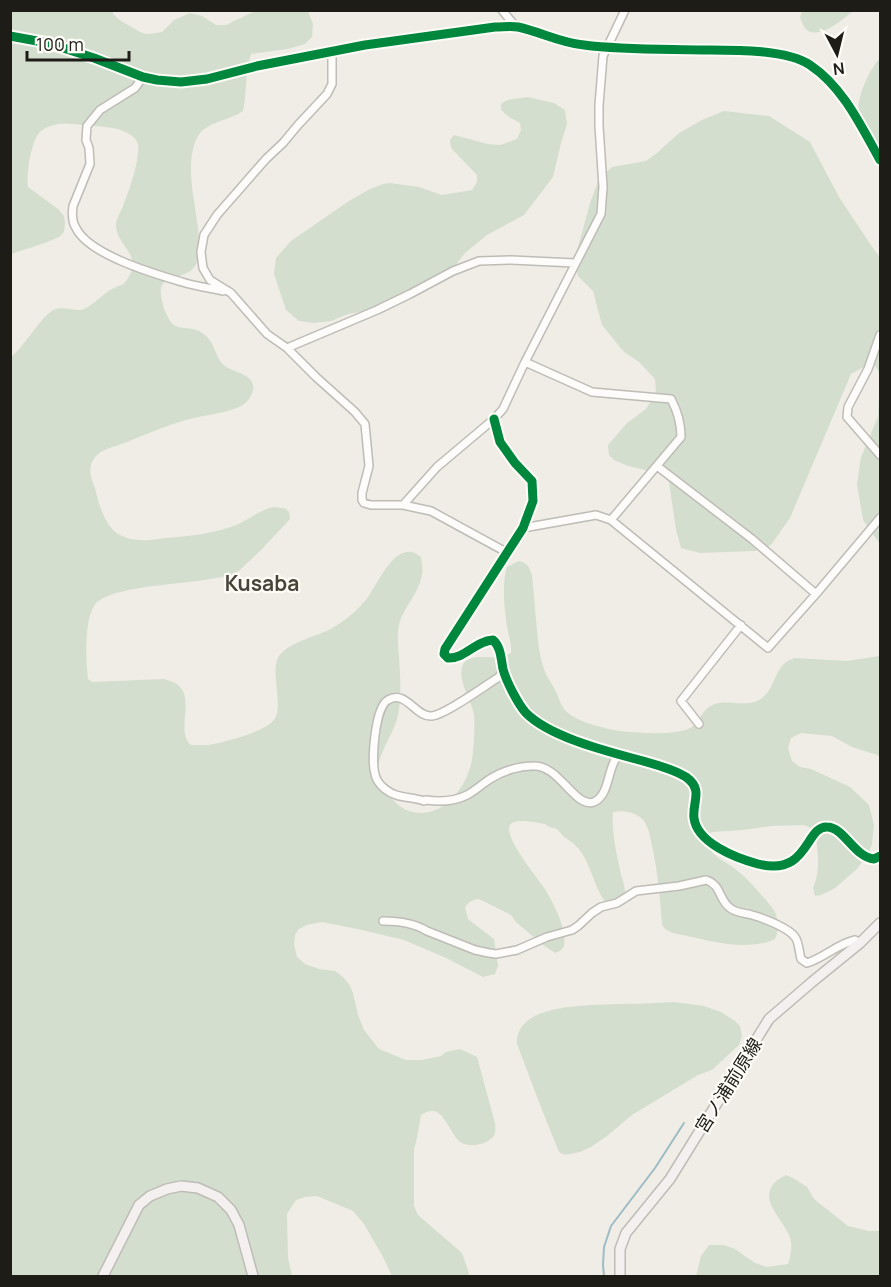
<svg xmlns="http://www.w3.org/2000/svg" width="891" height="1287" font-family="Manrope,'Noto Sans JP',sans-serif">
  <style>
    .green { fill: #d4decf }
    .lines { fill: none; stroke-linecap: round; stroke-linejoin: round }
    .stream { stroke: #9dbcc6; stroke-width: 2 }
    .street-casing { stroke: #bebcb6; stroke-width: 10 }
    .secondary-casing { stroke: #bebcb6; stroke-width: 12 }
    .street { stroke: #fdfcfb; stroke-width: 7 }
    .secondary { stroke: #f5f0f0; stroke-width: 9 }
    .cycleway-casing { stroke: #fefcf7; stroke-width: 13 }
    .cycleway { stroke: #00873e; stroke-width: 9 }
    .labels { text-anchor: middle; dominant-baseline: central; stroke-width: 4.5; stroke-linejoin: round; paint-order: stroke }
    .street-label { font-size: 18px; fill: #1e1c17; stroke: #fefcf7 }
    .quarter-label { font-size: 21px; font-weight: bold; fill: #484439; stroke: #fefcf7 }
  </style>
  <rect width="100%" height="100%" fill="#f0ede6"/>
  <path class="green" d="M802,10H853V11C845,18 819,40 807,30C804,28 802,22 800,18Z
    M11,11H112L114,15L121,21L142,33L149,34L162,32L174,20L190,13L202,16L216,25H226L255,11H308L313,24L312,37L305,44L288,49L251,54C245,73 247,92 243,111C229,121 204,122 197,138C181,171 202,219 199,254C196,286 158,268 161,295C162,304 165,313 170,321C177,331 189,326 199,331C217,340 213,357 225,366C234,373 256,374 253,390C251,398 246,404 239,407C224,414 203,415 186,420C166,426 146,434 127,442C115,447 98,449 92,462C88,470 92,481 95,488C98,502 103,519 113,530C120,537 132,540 142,540C149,541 157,539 165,538C188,536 214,534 236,525C248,520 260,510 273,507C277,507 282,508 286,509L289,512L290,519C275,535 261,551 245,565C242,568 238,572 235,573C205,586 109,582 94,606C84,623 86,660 88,679L92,682L162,679C205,685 172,729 191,745C197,745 203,745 209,745C225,742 263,732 273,721C285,709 270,674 278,658C286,643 314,637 329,630C342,623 356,612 365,601C377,587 396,535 421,557C422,563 423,569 422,575C419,593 404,607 399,624C397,635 398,646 399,656C400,675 402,696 398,715C393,741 362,769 388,794C394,801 400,808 409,811C444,822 471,783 473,752C474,741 475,727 474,715C472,701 458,683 462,667C465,652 493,659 503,657C506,656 508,654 511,653C512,642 507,631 506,620C504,603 502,583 507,567L519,561C528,563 529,567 532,575C534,593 535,612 537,630C538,642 539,654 543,666C545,674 551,682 555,690C559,696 560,705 565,710C576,723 613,731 629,732C645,733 672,735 688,729C699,725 700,713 709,707C724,696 747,710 762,698C777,687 774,663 795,658L847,661L880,656V756L852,747L832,736L801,733L791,738L788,748L792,761L800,767L811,769L850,787L869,805L874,825L872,844L869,852L857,869L835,888L821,895L815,896L813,888C821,870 818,851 815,832L809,827L804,825L772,826L743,830L712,832L705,837C712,861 724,858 740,873C746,877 773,907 775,912C779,921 779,931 775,939C745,953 704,939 673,933L665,929L662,925C660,897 658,873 652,846C650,837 649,827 643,820C636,812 623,810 613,812C611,829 617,857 621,874C623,882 626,889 625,898C624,902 623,903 621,906L608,905C593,889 592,862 576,846C573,842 568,840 564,837C562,835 560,832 558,830C553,827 549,828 545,824C537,823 515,817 510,825C503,837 538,878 545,889C553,903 562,919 564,936C565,945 565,950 555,953L543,945L516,922L511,915L479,899C473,899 469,902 465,907L468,919L494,939L498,966L495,974L483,977L446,958L404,940L362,930L322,922L307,925L299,929L295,935L294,944L297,957L305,964L319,969L335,971L343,977L349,984L353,993L358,1015L364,1030L379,1049L406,1060H422L441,1056L446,1052L460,1049L477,1057L495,1123C495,1125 496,1131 495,1133C492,1144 471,1148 462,1143C448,1135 444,1099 421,1115L417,1138L414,1149V1206L418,1215L462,1253L468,1270L469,1276H392L383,1257L364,1224L353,1211L317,1196L305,1197L296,1200L287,1214L288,1258L292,1276H11L10,358C25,346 39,319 53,310C61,306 72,310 80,310C90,309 104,292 114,288C119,285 123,286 126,281C146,254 114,246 116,223C117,218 121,211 123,206C129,191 140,160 138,144C136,137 128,133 121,130C114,127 65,123 58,124C52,125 46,127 41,131C31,139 26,175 28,187L58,209L64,216L65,223L64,232L59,237L45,243L11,254Z
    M880,58V160C874,147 864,130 859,116C855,100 869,70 880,58Z
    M528,97L554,103L565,110L567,124L561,143L553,177L524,215L487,235L465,253L454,267L404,300L377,309L348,314L331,321L314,323L299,321L286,310L274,274L276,258L291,241L349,201L370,189L383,184L390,183L419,187L442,195L472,190L477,182V175L451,148L450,140L454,135L488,144L500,145L517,139L521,130L520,123L509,117L501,110V104L507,100Z
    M724,111L769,116L810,142L839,197L875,251L880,257V544L863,520L857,484L861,457L878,417L880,374L873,362L851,374L790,518L771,545L755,551L700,553L681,548L676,530L669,482L663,474L628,466L614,460L609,455L608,445L627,423L646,409L656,393L655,379L639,362L623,351L602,325L593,291L578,276L574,262L590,203L599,179L612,167L646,161L657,153L679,133L702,120Z
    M674,1002L704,1006L721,1012L735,1021L740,1026L742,1036L739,1045L712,1070L698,1075L632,1115L607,1136L591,1147L580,1152L565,1155L559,1152L542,1110L517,1044C515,1003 587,1006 614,1004C634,1004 654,1003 674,1002Z
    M786,1175L795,1179L807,1187L814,1199L848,1226L869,1231H880V1276H696L701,1256L709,1245H724L735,1249L755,1263L767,1267L788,1264C791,1255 793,1244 789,1235C783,1220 759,1201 774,1183C777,1180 782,1177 786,1175Z"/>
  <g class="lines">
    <path class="stream" d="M604,1276L603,1265L604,1247L611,1226L655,1168L684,1123"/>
    <g class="street-casing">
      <path id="street" d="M502,10L516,27
        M332,52V84L327,94L298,125L283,143L266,159L217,215L204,235L201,252L203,268L210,280L231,293L267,334L287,348L316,377L355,412L365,424L369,466L362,493V500L364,503L371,505H403L431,511L508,553
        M143,77L135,88L100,110L87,126L86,140L89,148L90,164L73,206C72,213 72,222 76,228C89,255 155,274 182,282C195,286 209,288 223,291
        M880,335L868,369L848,407L847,417L880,455
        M287,348L377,310L410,294L453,271L479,261L511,260L575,263
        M525,362L592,392L671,399C678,412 681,423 681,437L611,520
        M494,419L500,442L515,463L532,481L533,501L523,528L445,649L444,654L448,658C465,659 475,641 493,640C501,647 501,659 503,669C506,681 518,704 526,713C551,738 610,752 643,761C657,765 673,769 686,777C704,790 692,802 694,818C697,843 736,858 758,864C809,877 805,826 827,827C844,827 854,857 874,859L880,856
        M657,466L752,539L816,594
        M403,505L437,467L494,419L503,409L525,362L601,214L603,187L599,126V105L603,56L625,10
        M523,528L596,515L611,520L768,648L816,594L880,518
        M503,670L499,677C486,685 445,715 432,716C416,718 406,689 388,700C375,707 371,760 375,774C376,780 380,785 385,789C397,799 410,796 424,801L426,800C439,802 455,801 467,795C475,791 482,784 490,779C502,771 519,766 533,766C559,764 575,809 594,802C608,796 608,773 614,762C615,759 618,757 619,754
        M699,724L681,701L741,625
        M383,921C398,921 414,923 427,931L475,950L489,953L496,954L517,950L547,937L572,930L578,926L592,913L601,907L617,903L636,891L679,886L706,880C722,885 718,899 730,908C736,913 745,913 752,915C763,918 789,928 795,937C799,942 799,952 801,959L807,963C824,958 837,944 855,940L860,943"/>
    </g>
    <g class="secondary-casing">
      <path id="secondary" d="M10,36L48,43L94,58L143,77L157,80L181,82L207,79L257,66L365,45L495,27C503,27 511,26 518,27C541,32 561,43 584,45C623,50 663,49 703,50C732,50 786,49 810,65C843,87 861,126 880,160
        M103,1276L139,1205L150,1196L167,1189L181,1186L198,1188L218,1197L231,1210L239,1225L253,1276
        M620,1276V1249L626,1233L670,1179L769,1019L812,982L860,943L880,923"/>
    </g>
    <use href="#street" class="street"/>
    <use href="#secondary" class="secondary"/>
    <g class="cycleway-casing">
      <path id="cycleway" d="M10,36L48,43L94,58L143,77L157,80L181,82L207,79L257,66L365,45L495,27C503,27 511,26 518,27C541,32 561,43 584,45C623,50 663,49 703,50C732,50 786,49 810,65C843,87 861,126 880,160
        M494,419L500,442L515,463L532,481L533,501L523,528L445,649L444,654L448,658C465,659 475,641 493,640C501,647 501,659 503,669C506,681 518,704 526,713C551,738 610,752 643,761C657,765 673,769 686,777C704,790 692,802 694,818C697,843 736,858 758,864C809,877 805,826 827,827C844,827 854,857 874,859L880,856"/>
    </g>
    <use href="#cycleway" class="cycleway"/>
  </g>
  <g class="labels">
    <g class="street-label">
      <text transform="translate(728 1085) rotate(-58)">宮ノ浦前原線</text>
    </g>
    <g class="quarter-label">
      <text x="262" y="583">Kusaba</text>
    </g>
  </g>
  <rect width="891" height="1287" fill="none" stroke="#1e1c17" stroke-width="24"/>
  <g transform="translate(837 54) rotate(173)" stroke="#fefcf7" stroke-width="4.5" paint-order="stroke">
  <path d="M0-4.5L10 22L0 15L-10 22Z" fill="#1e1c17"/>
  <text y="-9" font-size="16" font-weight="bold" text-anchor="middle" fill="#1e1c17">N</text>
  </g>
  <path d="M27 51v9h102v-9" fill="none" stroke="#1e1c17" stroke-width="3"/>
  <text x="36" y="51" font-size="18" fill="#1e1c17" stroke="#fefcf7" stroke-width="4.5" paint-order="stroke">100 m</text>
</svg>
